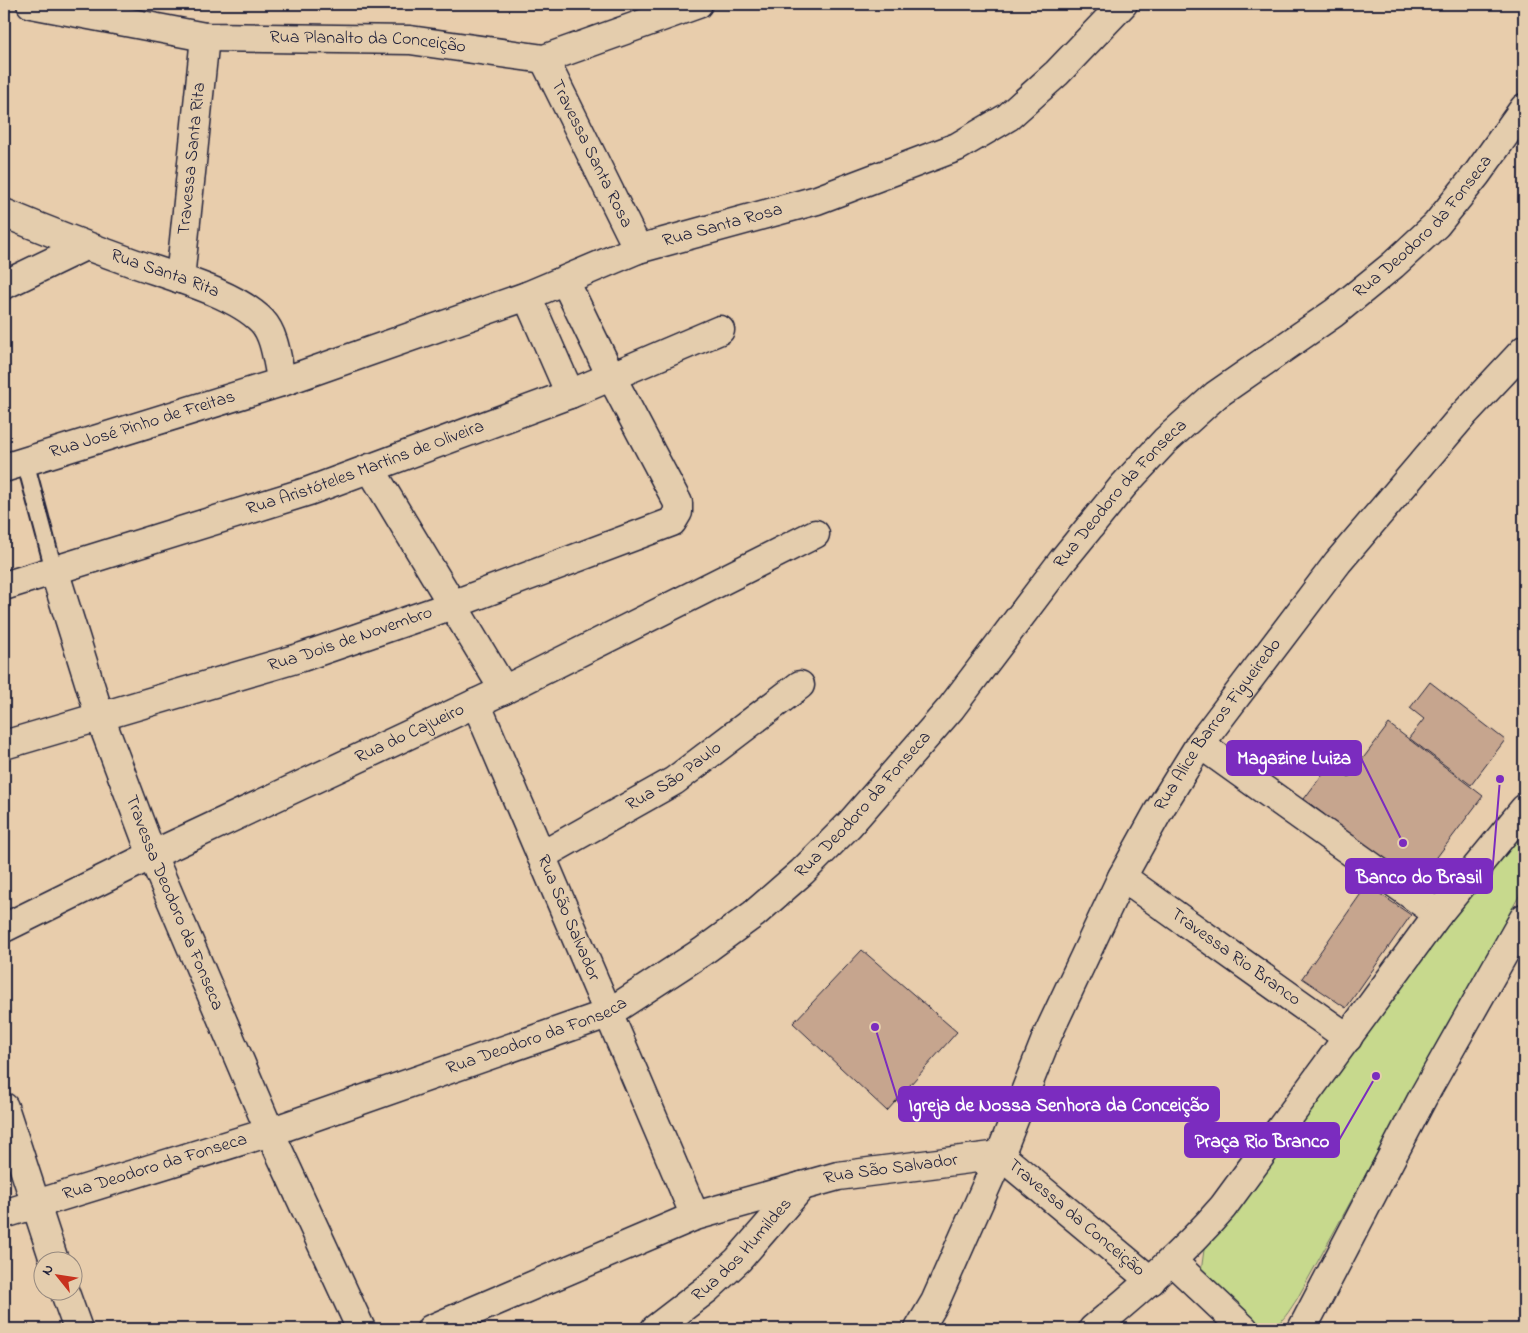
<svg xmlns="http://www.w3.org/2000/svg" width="1528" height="1333" font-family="'Indie Flower',sans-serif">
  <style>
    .green { fill: #c7d98d; stroke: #747e64 }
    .building { fill: #c6a58e; stroke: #22223b }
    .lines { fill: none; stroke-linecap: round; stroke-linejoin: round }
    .lane-casing { stroke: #22223b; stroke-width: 20 }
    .street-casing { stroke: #22223b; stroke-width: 31 }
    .secondary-casing { stroke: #22223b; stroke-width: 31 }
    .lane { stroke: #e4cdad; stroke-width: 16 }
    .street { stroke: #e4cdad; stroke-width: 28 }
    .secondary { stroke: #e4cdad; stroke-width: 28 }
    .labels { text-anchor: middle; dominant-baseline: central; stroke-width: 5; stroke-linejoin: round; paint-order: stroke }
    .street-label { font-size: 18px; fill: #22223b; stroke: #e4cdad }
    .leader { fill: none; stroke: #7b2cbf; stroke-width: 2 }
    .callout-dot { fill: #7b2cbf; stroke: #e4cdad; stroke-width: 2 }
    .callout { fill: #7b2cbf; stroke: #7b2cbf; stroke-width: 2 }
    .callout-label { font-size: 19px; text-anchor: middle; font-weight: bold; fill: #fff }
  </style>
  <rect width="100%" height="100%" fill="#e8cdac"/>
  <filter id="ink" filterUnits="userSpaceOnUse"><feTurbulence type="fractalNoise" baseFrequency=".02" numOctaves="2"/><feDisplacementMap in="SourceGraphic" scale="10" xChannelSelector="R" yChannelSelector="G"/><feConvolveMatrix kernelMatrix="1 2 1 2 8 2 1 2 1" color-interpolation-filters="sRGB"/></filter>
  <g filter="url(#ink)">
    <path class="green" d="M1517,829L1524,831V887L1297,1299C1283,1320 1280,1329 1253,1329L1200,1279L1204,1250Z"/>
    <path class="building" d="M1430,682L1505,740L1471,785L1409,738L1424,719L1410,708Z
      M1389,724L1483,796L1416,885L1304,799L1331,763L1349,777Z
      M1367,885L1411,915L1346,1008L1302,978Z
      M862,950L957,1032L887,1111L793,1023Z"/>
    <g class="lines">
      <g class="lane-casing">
        <path id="lane" d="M25,461L54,570"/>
      </g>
      <g class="street-casing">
        <g id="street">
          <path id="s1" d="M31,4L205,37L410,40L544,59L698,4"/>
          <path id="s2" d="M544,59L638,249"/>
          <path id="s3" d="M4,213C45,230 86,246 128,261C166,275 234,292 262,321C276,336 277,363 282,382"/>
          <path id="s4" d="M180,279L205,37"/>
          <path d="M4,285L85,246"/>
          <path d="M527,296L570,394"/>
          <path id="s5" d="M4,468L282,382L527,296L638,249L817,200L957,147L1008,117L1057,73L1123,4"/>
          <path d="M370,468L504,690"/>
          <path id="s6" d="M54,570L100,717L152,855L270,1132L361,1329"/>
          <path id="s7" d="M4,586L309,491L570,394L720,330"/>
          <path id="s8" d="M476,703L695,1216"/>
          <path d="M1200,744L1438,914"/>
          <path id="s9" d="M4,745L302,657L433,612L672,522L678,512V503L611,376L565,281"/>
          <path id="s10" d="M541,856L674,781L800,685"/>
          <path id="s11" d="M1122,877L1348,1038"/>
          <path id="s12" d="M4,928L152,855L504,690L815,534"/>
          <path d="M4,1107L54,1260"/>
          <path id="s13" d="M4,1214L270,1132L607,1014L702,952L754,914L802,872L849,825L951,708L1063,560L1123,486L1165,441L1216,395L1334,313L1393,265L1436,225L1477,174L1524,108"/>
          <path d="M64,1290L78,1329"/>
          <path id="s14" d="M431,1329L695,1216L838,1176L1000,1155L1151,1281"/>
          <path id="s15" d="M655,1329L707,1289L738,1260L802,1186"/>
        </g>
      </g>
      <g class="secondary-casing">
        <g id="secondary">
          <path d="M1172,1261L1244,1329"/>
          <path id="s16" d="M919,1329L935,1302L1000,1155L1048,1034L1122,877L1158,812L1200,744L1338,562L1464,414L1524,350"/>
          <path d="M1093,1329C1139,1291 1184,1252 1223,1207L1438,914L1524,809"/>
          <path d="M1302,1329L1423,1097L1524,918"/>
        </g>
      </g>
      <use href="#lane" class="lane"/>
      <use href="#street" class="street"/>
      <use href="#secondary" class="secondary"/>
    </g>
  </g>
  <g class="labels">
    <g class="street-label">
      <text stroke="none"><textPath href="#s1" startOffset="340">Rua Planalto da Conceição</textPath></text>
      <text stroke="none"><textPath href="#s2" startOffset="106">Travessa Santa Rosa</textPath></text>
      <text stroke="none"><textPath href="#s4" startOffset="121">Travessa Santa Rita</textPath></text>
      <text stroke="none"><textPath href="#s5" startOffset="759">Rua Santa Rosa</textPath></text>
      <text stroke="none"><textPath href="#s13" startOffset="1778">Rua Deodoro da Fonseca</textPath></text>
      <text stroke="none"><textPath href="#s3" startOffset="172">Rua Santa Rita</textPath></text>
      <text stroke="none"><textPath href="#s5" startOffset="145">Rua José Pinho de Freitas</textPath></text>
      <text stroke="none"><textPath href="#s7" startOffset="380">Rua Aristóteles Martins de Oliveira</textPath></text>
      <text stroke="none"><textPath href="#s13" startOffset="1372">Rua Deodoro da Fonseca</textPath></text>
      <text stroke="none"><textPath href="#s9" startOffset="362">Rua Dois de Novembro</textPath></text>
      <text stroke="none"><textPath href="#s16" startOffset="676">Rua Alice Barros Figueiredo</textPath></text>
      <text stroke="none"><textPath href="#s12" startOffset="450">Rua do Cajueiro</textPath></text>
      <text stroke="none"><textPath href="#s10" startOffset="155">Rua São Paulo</textPath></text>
      <text stroke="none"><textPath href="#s13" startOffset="968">Rua Deodoro da Fonseca</textPath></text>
      <text stroke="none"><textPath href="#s6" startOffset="354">Travessa Deodoro da Fonseca</textPath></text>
      <text stroke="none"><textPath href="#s8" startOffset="234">Rua São Salvador</textPath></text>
      <text stroke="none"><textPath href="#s11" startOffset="139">Travessa Rio Branco</textPath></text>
      <text stroke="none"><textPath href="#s13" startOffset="562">Rua Deodoro da Fonseca</textPath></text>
      <text stroke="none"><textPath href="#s13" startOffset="158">Rua Deodoro da Fonseca</textPath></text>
      <text stroke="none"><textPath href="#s14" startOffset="489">Rua São Salvador</textPath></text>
      <text stroke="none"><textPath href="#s14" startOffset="698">Travessa da Conceição</textPath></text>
      <text stroke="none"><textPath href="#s15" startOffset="118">Rua dos Humildes</textPath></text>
    </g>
  </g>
  <path class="leader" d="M1403 843L1361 758M1500 779L1492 876M875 1027L899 1104M1376 1076L1339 1140"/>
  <g class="callout-dot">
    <circle cx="1403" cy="843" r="5"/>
    <circle cx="1500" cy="779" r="5"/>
    <circle cx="875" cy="1027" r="5"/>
    <circle cx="1376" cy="1076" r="5"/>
  </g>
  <g class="callout">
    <rect x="1227" y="741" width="134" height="34" rx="5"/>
    <rect x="1346" y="859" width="146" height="34" rx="5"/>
    <rect x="899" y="1087" width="320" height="34" rx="5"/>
    <rect x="1185" y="1123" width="154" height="34" rx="5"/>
  </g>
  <g class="callout-label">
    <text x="1294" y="764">Magazine Luiza</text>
    <text x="1419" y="883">Banco do Brasil</text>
    <text x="1059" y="1111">Igreja de Nossa Senhora da Conceição</text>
    <text x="1262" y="1147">Praça Rio Branco</text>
  </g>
  <rect width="1528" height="1333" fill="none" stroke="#e4cdad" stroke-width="20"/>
  <rect x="10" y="10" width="1508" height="1313" fill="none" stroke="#22223b" stroke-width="2" filter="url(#ink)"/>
  <g transform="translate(58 1276) rotate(300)"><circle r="24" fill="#e4cdad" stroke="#96897f"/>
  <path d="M0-4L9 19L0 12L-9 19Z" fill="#c8321e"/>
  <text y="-8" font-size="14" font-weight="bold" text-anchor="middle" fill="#22223b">N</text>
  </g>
</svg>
